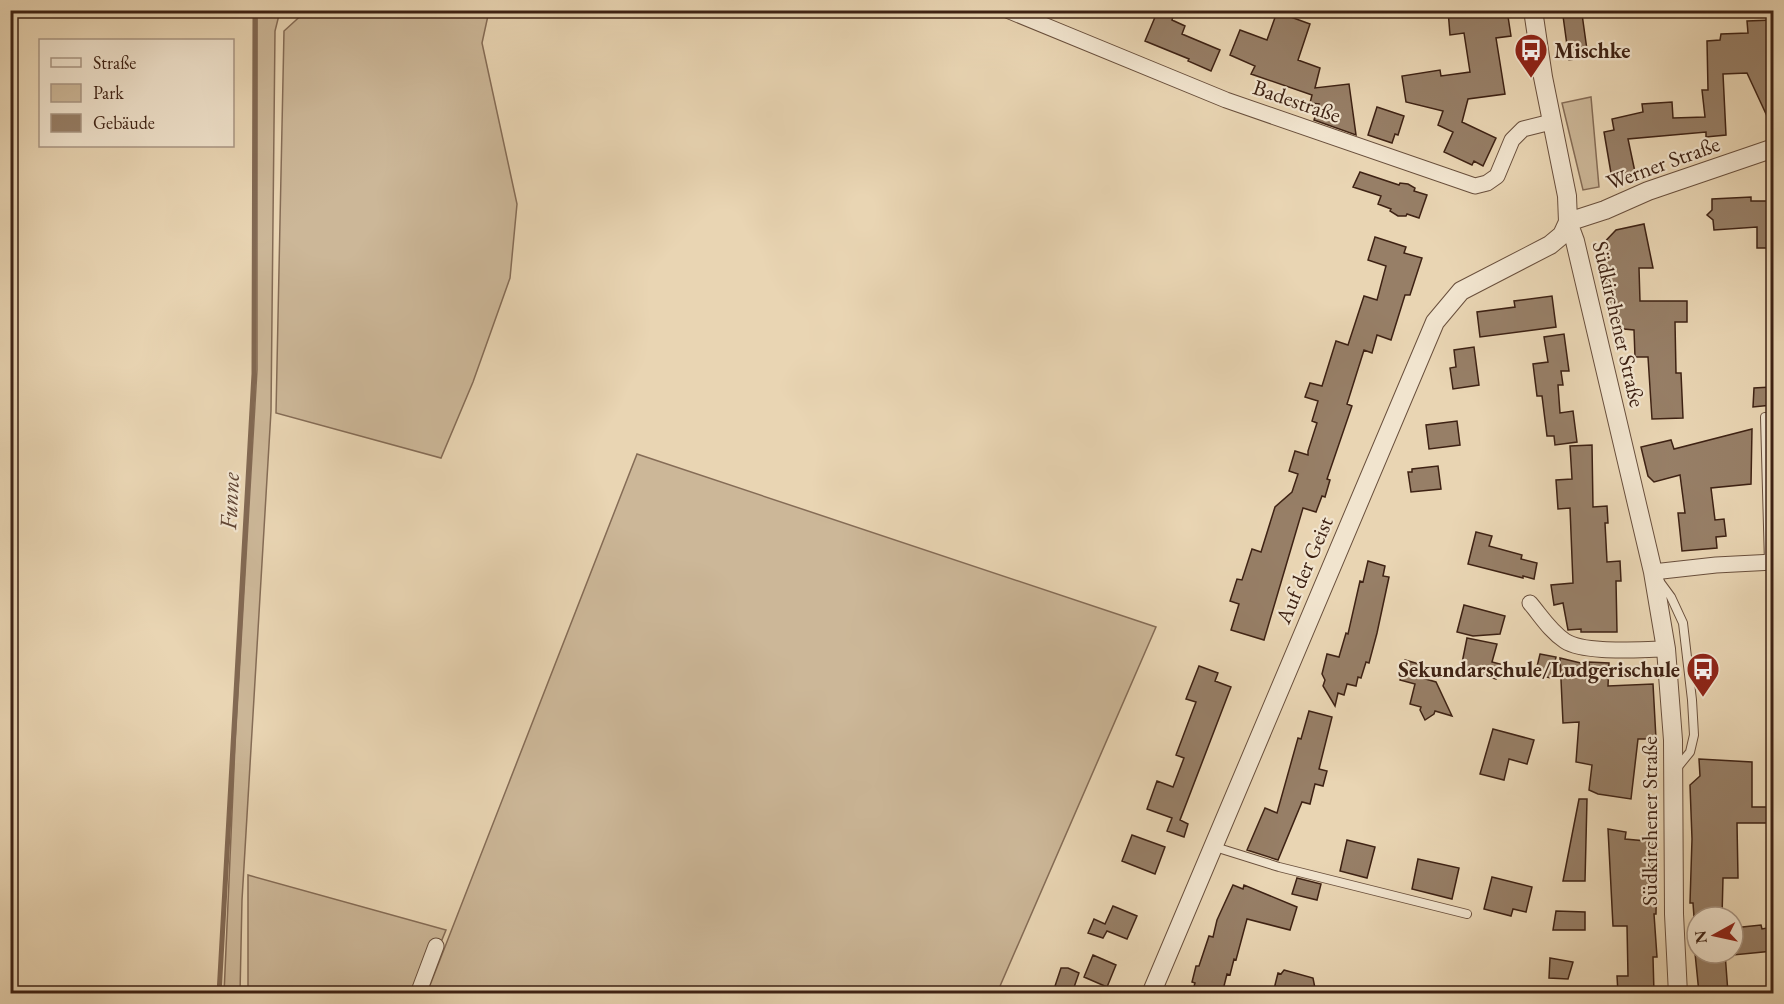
<svg xmlns="http://www.w3.org/2000/svg" width="1784" height="1004" font-family="'EB Garamond',serif">
  <style>
    .green { fill: #ccb798; stroke: #856c56; stroke-width: 1.5 }
    .lines { fill: none; stroke-linecap: round; stroke-linejoin: round }
    .stream { stroke: #826953; stroke-width: 5 }
    .building { fill: #977f67; stroke: #3e2214; stroke-width: 1.5 }
    .service-casing { stroke: #694f3c; stroke-width: 10 }
    .minor-casing { stroke: #694f3c; stroke-width: 17 }
    .tertiary-casing { stroke: #694f3c; stroke-width: 20 }
    .service { stroke: #f1e4ce; stroke-width: 8 }
    .minor { stroke: #f1e4ce; stroke-width: 15 }
    .tertiary { stroke: #f1e4ce; stroke-width: 18 }
    .labels { text-anchor: middle; dominant-baseline: central; stroke-width: 4.5; stroke-linejoin: round; paint-order: stroke }
    .poi-label { font-size: 22px; font-weight: bold; fill: #3e2214; stroke: #f1e4ce; text-anchor: start }
    .street-label { font-size: 22px; fill: #3e2214; stroke: #f1e4ce }
    .water-label { font-size: 24px; font-style: italic; fill: #604534; stroke: #f1e4ce }
  </style>
  <rect width="100%" height="100%" fill="#e9d5b3"/>
  <filter id="stains"><feTurbulence type="fractalNoise" baseFrequency=".00333" numOctaves="4"/><feColorMatrix values="0 0 0 0 .2 0 0 0 0 .09 0 0 0 0 .02 0 0 0 .5 -.17"/></filter>
  <radialGradient id="worn" r=".72"><stop offset=".6" stop-color="#630" stop-opacity="0"/><stop offset="1" stop-color="#630" stop-opacity=".3"/></radialGradient>
  <path class="green" d="M257,11H280L275,31L271,411L242,900L240,993L224,994L235,745L257,370Z
    M306,11H489L482,43L517,204L510,278L473,382L441,458L276,413L284,31Z
    M1591,97L1599,187L1583,190L1562,103Z
    M637,454L1156,627L997,993H427Z
    M248,875L446,930L420,993L248,994Z"/>
  <g class="lines">
    <path class="stream" d="M219,994L254,374L255,10"/>
  </g>
  <path class="building" d="M1158,10H1165L1174,14L1172,20L1185,26L1182,34L1220,50L1211,71L1188,61L1189,59L1145,41Z
    M1448,10L1475,16L1474,10H1507L1511,36L1496,38L1505,94L1468,99L1462,122L1496,138L1483,166L1474,161L1472,165L1444,152L1453,132L1438,125L1443,111L1406,102L1402,76L1440,70L1441,76L1470,72L1464,33L1450,35Z
    M1277,12L1310,24L1298,60L1320,68L1315,88L1349,84L1356,135L1314,120L1319,104L1310,103L1312,95L1251,74L1255,66L1230,55L1240,30L1267,40Z
    M1582,14L1588,57L1569,60L1563,16Z
    M1773,20V129L1747,73L1723,74L1726,135L1706,137V132L1628,139L1635,172L1613,185L1604,132L1614,130L1612,119L1643,112L1642,104L1672,102L1673,118L1705,117L1702,90H1708L1707,41L1720,40L1721,34L1748,33L1747,21Z
    M1377,107L1404,116L1398,135L1395,134L1392,143L1368,135Z
    M1360,172L1399,185L1400,183L1408,184L1415,188L1414,191L1427,195L1419,218L1407,214L1406,216H1398L1390,211L1391,209L1378,204L1381,196L1353,187Z
    M1751,197V201H1773V248H1757V227L1714,230L1713,220L1707,215L1712,210V199Z
    M1644,224L1653,268H1639L1640,301H1687V322H1675L1676,373H1681L1683,418L1652,419L1648,357H1635L1634,330L1613,328L1605,292L1604,268L1600,269L1597,253L1599,248L1616,230Z
    M1375,237L1406,247L1404,253L1422,258L1410,295H1405L1391,340L1377,335L1372,353L1364,350L1347,404L1352,406L1327,479L1330,480L1325,497L1322,496L1316,512L1303,508L1264,640L1231,630L1239,604L1230,601L1237,579L1242,580L1252,549L1261,552L1275,507L1292,492L1298,474L1289,471L1295,451L1308,455V451L1317,423L1312,421L1318,401L1305,397L1310,383L1322,386L1336,341L1348,345L1363,299L1364,296L1377,300L1386,266L1368,260Z
    M1552,296L1556,327L1480,337L1477,312L1515,307L1514,301Z
    M1564,334L1569,371H1561L1563,385H1558L1560,413L1573,411L1577,442L1555,445L1554,436H1547L1542,396H1537L1533,364L1548,362L1544,337Z
    M1474,347L1479,385L1453,389L1450,368L1456,367L1454,350Z
    M1771,387L1772,405L1753,407L1754,388Z
    M1457,421L1460,445L1429,449L1426,425Z
    M1752,429L1751,484L1711,488L1715,520L1724,519L1726,536L1716,537L1717,548L1682,551L1678,513H1685L1680,475L1654,482L1648,476L1641,447L1671,440L1674,449Z
    M1592,445L1593,507L1607,506L1608,523H1605L1607,562L1620,561L1621,581H1616L1617,632H1581V629L1568,630L1563,603L1554,605L1551,585L1573,583L1570,508L1558,509L1556,480L1572,479L1570,446Z
    M1438,466L1441,489L1411,492L1408,472H1412V469Z
    M1476,532L1492,536L1489,546L1522,555L1521,559L1537,563L1534,579L1523,576V578L1468,564Z
    M1368,561L1385,566L1383,576L1389,577L1377,633L1369,663L1366,662L1361,678L1358,677L1356,686L1347,684L1344,695L1338,693L1335,706L1323,686L1325,680L1322,674L1327,654L1339,657L1346,633L1348,634L1360,581L1363,582Z
    M1464,605L1505,616L1500,634L1473,636L1457,632Z
    M1467,638L1497,644L1492,662L1500,664L1496,679L1461,668Z
    M1540,654L1556,657L1551,678L1535,675Z
    M1560,658L1589,665V662L1609,663L1608,686L1653,684L1656,739H1638L1631,799L1598,794L1589,790L1592,765L1576,762L1579,722L1563,723Z
    M1405,660L1426,666L1422,678L1436,682L1452,716L1435,711L1434,714L1425,720L1420,710L1421,707L1410,704L1415,684L1400,680Z
    M1199,666L1218,673L1215,681L1231,687L1180,820L1188,824L1184,837L1167,831L1172,818L1147,809L1157,781L1173,787L1184,758L1176,755L1196,702L1186,699Z
    M1309,711L1332,717L1319,769L1327,771L1323,786L1315,784L1310,804L1302,802L1278,860L1247,850L1265,808L1277,813L1298,738L1301,739Z
    M1493,729L1534,740L1527,764L1509,759L1504,780L1480,774Z
    M1699,759L1752,762V807H1773V823H1737L1738,878H1723L1722,917H1694L1693,903H1690L1692,839L1690,785L1700,776Z
    M1579,799H1587L1585,881H1563Z
    M1608,829L1626,832L1625,839L1657,842L1656,914H1654L1657,957H1653L1654,993H1618L1617,976H1628L1627,926H1613Z
    M1132,835L1165,847L1155,874L1122,861Z
    M1347,840L1375,847L1367,878L1340,871Z
    M1418,859L1459,868L1452,899L1412,889Z
    M1492,877L1532,887L1526,912L1513,909L1511,916L1484,909Z
    M1297,878L1321,884L1317,900L1292,894Z
    M1233,885L1243,889L1244,885L1297,907L1290,930L1247,919L1236,960L1234,959L1230,975L1227,974L1223,990L1213,987L1211,993H1192L1195,983L1192,982L1196,966H1199L1209,936L1213,937L1217,920Z
    M1113,906L1137,916L1127,939L1107,931L1103,938L1088,933L1094,919L1105,924Z
    M1556,911L1585,912V930H1553Z
    M1761,925L1762,929L1773,927V951L1733,955V928Z
    M1695,953H1725L1728,993H1699Z
    M1093,955L1116,965L1107,987L1084,977Z
    M1550,958L1573,962L1568,979L1549,978Z
    M1061,968H1068L1079,973L1072,993L1055,986Z
    M1284,970L1313,978L1316,993H1273L1278,973L1281,974Z"/>
  <g class="lines">
    <g class="service-casing">
      <path id="service" d="M1765,417L1769,563
        M1660,582L1671,597L1683,623L1692,700L1694,735L1690,752L1677,768
        M1215,847L1279,867L1467,914"/>
    </g>
    <g class="minor-casing">
      <path id="minor" d="M1007,10L1226,100L1475,186L1487,183L1497,176L1512,140L1523,129L1551,122
        M1653,572L1716,565L1774,562
        M1530,603C1541,616 1550,631 1565,641C1585,654 1641,649 1666,649
        M418,994L436,946"/>
    </g>
    <g class="tertiary-casing">
      <path id="tertiary" d="M1533,10L1543,77L1567,196L1568,222L1575,241L1653,572L1666,649L1673,740L1674,914L1678,994
        M1568,222L1605,210L1648,191L1774,148
        M1151,994L1435,322L1461,291L1550,245L1562,235L1568,222"/>
    </g>
    <use href="#service" class="service"/>
    <use href="#minor" class="minor"/>
    <use href="#tertiary" class="tertiary"/>
  </g>
  <defs>
    <g id="bus-pin" transform="scale(1.725)"><path d="M0 17L-7.5 6A9.5 9.5 0 1 1 7.5 6Z" fill="#8f2418" stroke="#f1e4ce"/><path d="M-5-6H5V4H4V6H2V4H-2V6H-4V4H-5ZM-3.5-4V0h7V-4ZM-3.5 1.2v1.5H-2V1.2ZM2 1.2v1.5H3.5V1.2Z" fill="#fff"/></g>
  </defs>
  <g fill-rule="evenodd">
    <use href="#bus-pin" x="1531" y="50"/>
    <use href="#bus-pin" x="1703" y="669"/>
  </g>
  <g class="labels">
    <g class="poi-label">
      <text x="1554" y="50">Mischke</text>
      <text x="1680" y="669" text-anchor="end">Sekundarschule/Ludgerischule</text>
    </g>
    <g class="street-label">
      <text transform="translate(1297 101) rotate(19)">Badestraße</text>
      <text transform="translate(1663 163) rotate(-20)">Werner Straße</text>
      <text transform="translate(1619 324) rotate(77)">Südkirchener Straße</text>
      <text transform="translate(1304 570) rotate(-67)">Auf der Geist</text>
      <text transform="translate(1649 821) rotate(-90)">Südkirchener Straße</text>
    </g>
    <g class="water-label">
      <text transform="translate(229 501) rotate(-87)">Funne</text>
    </g>
  </g>
  <rect width="1784" height="1004" fill="none" stroke="#e9d5b3" stroke-width="36"/>
  <rect x="12" y="12" width="1760" height="980" fill="none" stroke="#3e2214" stroke-width="3"/>
  <rect x="18" y="18" width="1748" height="968" fill="none" stroke="#3e2214" stroke-width="1.5"/>
  <rect x="39" y="39" width="195" height="108" fill="#f1e4ce" stroke="#a99684" stroke-width="1.5"/>
  <rect x="51" y="58" width="30" height="9" fill="#f1e4ce" stroke="#a99684" stroke-width="1.5"/>
  <text x="93" y="69" font-size="18" fill="#3e2214">Straße</text>
  <rect x="51" y="84" width="30" height="18" fill="#ccb798" stroke="#a99684" stroke-width="1.5"/>
  <text x="93" y="99" font-size="18" fill="#3e2214">Park</text>
  <rect x="51" y="114" width="30" height="18" fill="#977f67" stroke="#a99684" stroke-width="1.5"/>
  <text x="93" y="129" font-size="18" fill="#3e2214">Gebäude</text>
  <g transform="translate(1715 935) rotate(262)"><circle r="28" fill="#f1e4ce" stroke="#a99684" stroke-width="1.5"/>
  <path d="M0-4.5L10 22L0 15L-10 22Z" fill="#8f2418"/>
  <text y="-9" font-size="16" font-weight="bold" text-anchor="middle" fill="#3e2214">N</text>
  </g>
  <rect width="100%" height="100%" filter="url(#stains)"/>
  <rect width="100%" height="100%" fill="url(#worn)"/>
</svg>
